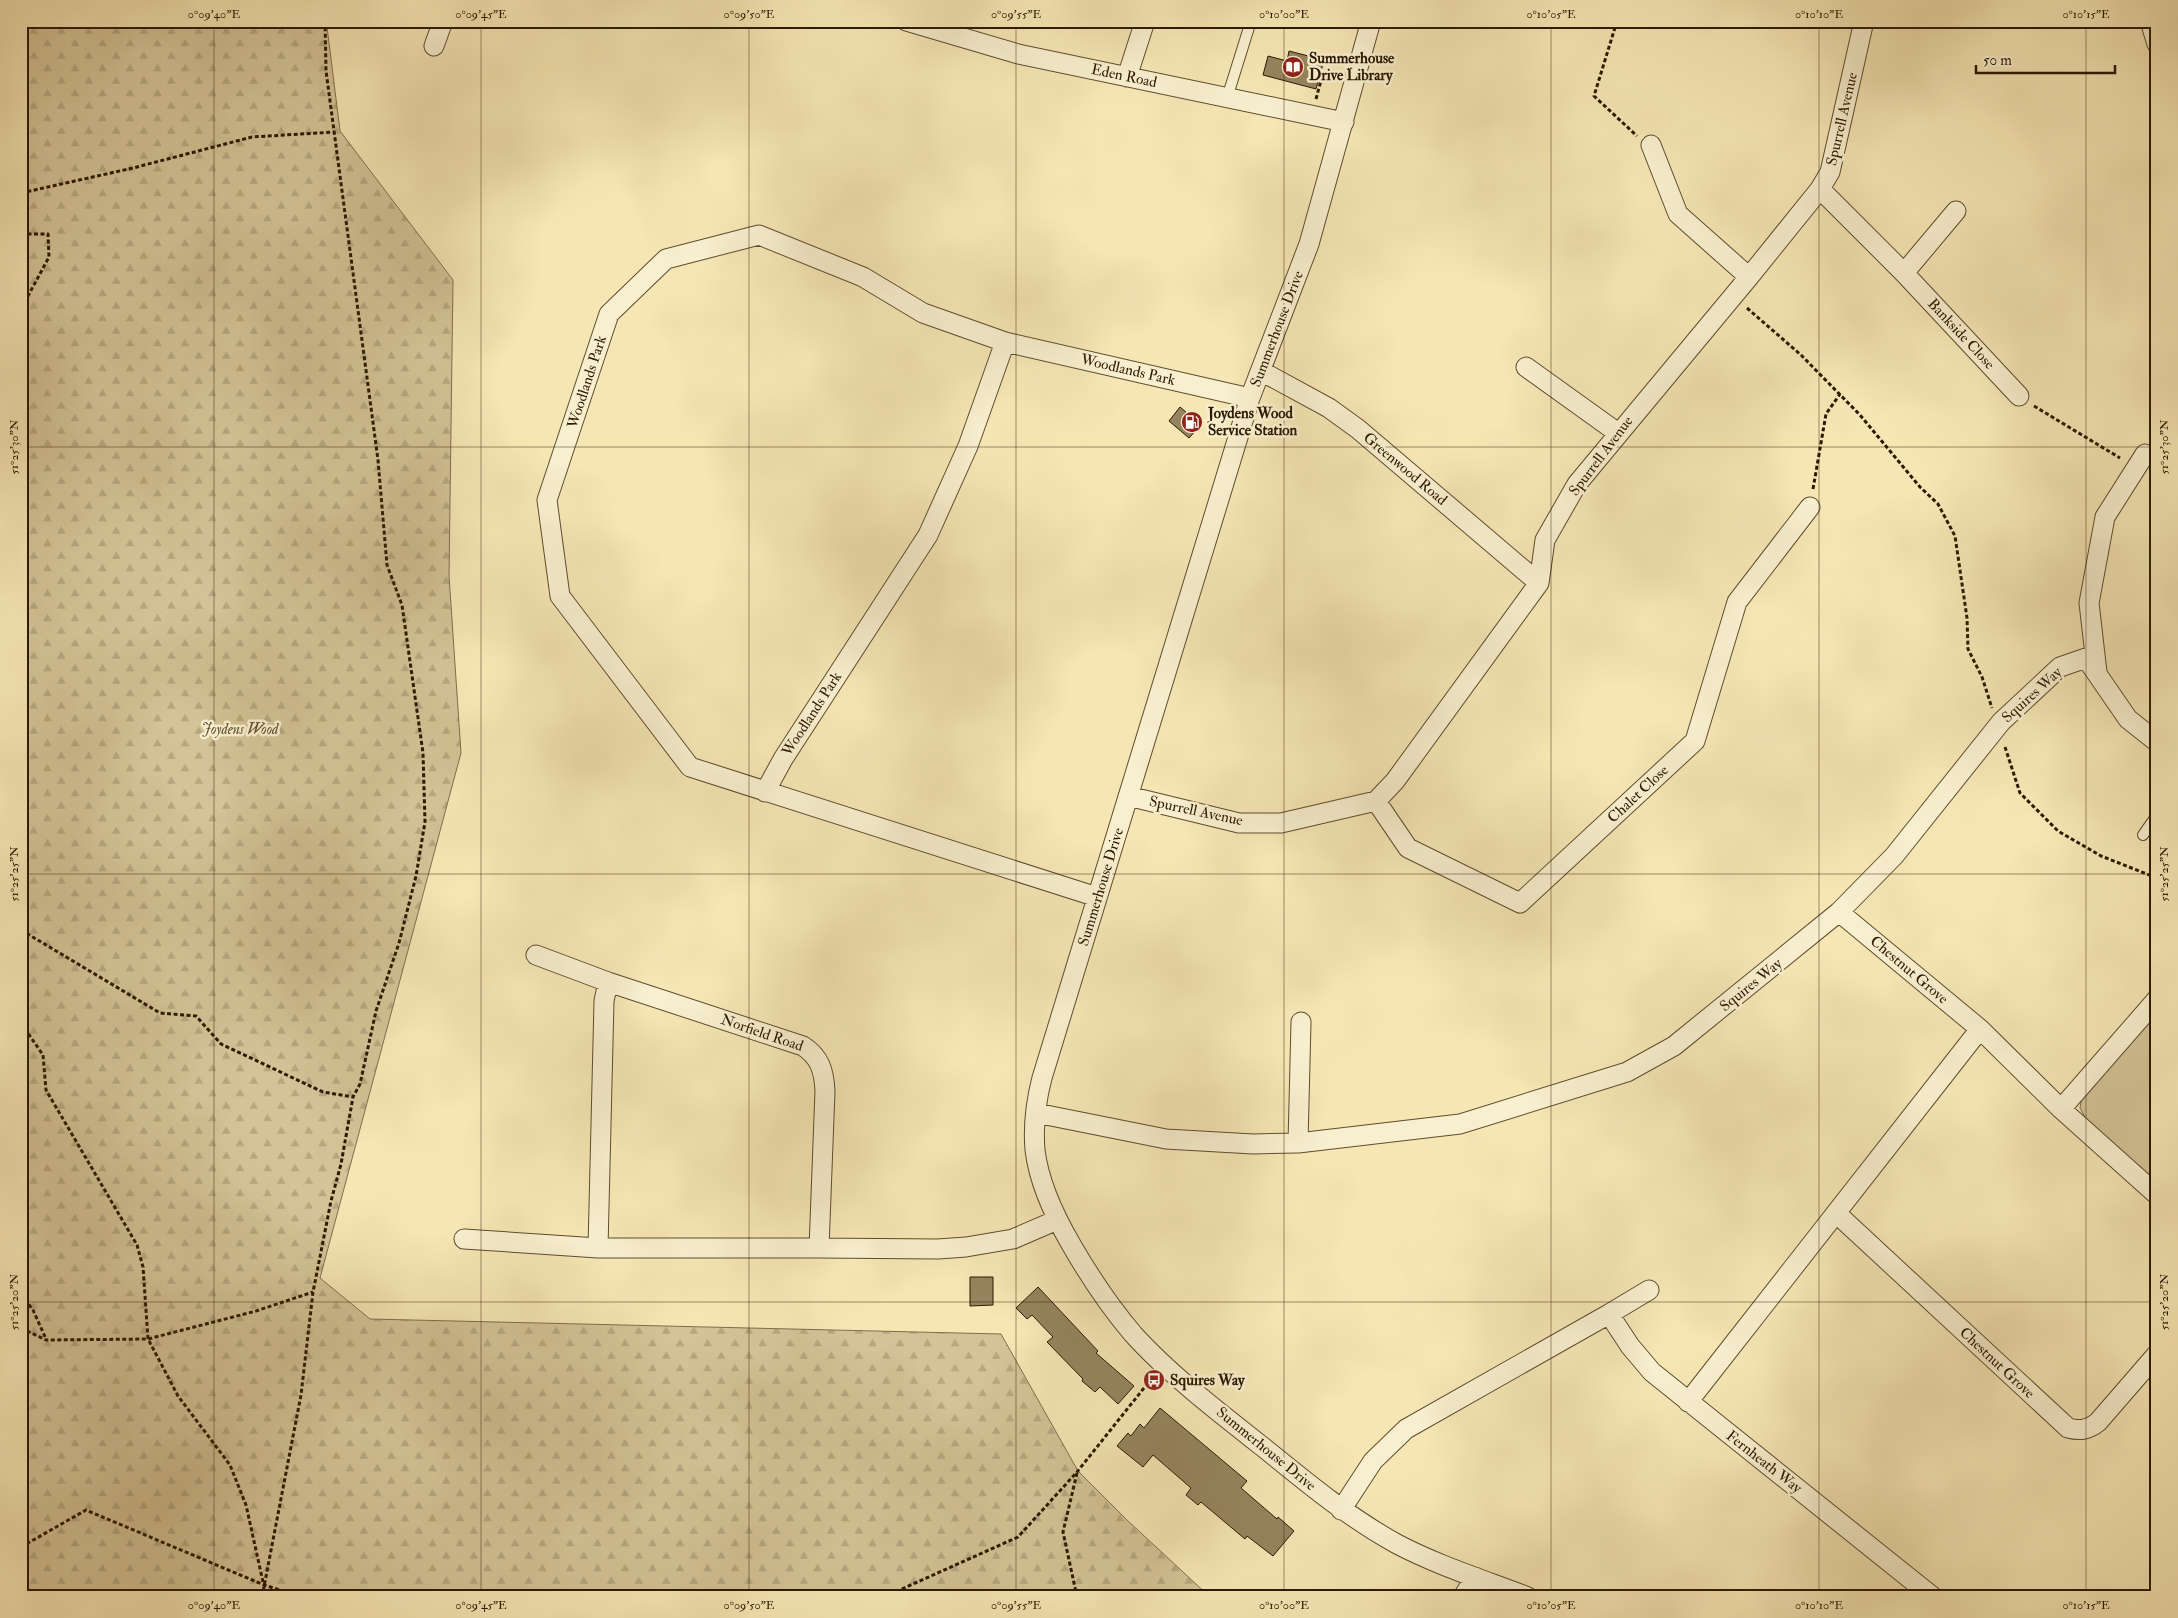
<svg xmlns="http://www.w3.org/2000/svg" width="2178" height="1618" font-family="'IM FELL Double Pica',serif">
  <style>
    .green { fill: #d3c396; stroke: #806e4c }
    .forest { fill: url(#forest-firs); stroke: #806e4c }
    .building { fill: #95845e; stroke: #2c1901 }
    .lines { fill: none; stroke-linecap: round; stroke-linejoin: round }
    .service-casing { stroke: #5e4c2e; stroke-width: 12 }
    .minor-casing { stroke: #5e4c2e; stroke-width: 21 }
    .path { stroke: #2c1901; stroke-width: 3; stroke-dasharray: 4 2.5; stroke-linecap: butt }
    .service { stroke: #f8efce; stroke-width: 10 }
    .minor { stroke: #f8efce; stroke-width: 19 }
    .ticks { fill: none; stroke: #2c1901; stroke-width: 1; stroke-opacity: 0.45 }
    .labels { text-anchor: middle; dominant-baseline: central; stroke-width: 5; stroke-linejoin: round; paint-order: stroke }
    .poi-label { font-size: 15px; font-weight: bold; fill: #2c1901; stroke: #f8efce; text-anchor: start }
    .street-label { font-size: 15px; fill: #2c1901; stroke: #f8efce }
    .park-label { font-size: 15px; font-style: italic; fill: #5e4c2e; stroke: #f8efce }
    .neatline { fill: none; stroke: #2c1901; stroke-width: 2 }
    .ticks-label { font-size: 12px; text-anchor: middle; fill: #2c1901 }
  </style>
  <defs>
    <pattern id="forest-firs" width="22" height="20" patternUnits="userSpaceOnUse" patternTransform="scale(1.25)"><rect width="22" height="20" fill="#d3c396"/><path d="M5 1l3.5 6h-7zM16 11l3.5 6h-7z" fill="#b5a780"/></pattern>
  </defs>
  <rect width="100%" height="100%" fill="#f5e6b4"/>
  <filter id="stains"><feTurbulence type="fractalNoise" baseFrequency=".004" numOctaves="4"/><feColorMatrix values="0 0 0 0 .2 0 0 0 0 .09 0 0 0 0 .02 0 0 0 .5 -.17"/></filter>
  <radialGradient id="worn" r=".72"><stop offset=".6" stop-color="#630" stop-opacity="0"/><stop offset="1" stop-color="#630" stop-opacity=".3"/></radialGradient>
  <path class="green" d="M2157,1011V1184L2086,1119L2080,1108L2082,1096Z"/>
  <path class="forest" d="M21,21H329L327,27L340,131L453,280L449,576L461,753L320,1278L370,1319L1001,1334L1078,1471L1128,1521L1210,1597H21Z"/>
  <path class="building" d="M1289,51L1324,60L1316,89L1263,75L1268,56L1287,61Z
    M1180,407L1201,425L1189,438L1169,421Z
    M970,1277H993V1305L970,1306Z
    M1038,1287L1098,1351L1096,1353L1134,1386L1118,1404L1100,1387L1095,1392L1082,1381L1083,1379L1047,1342L1053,1337L1032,1315L1027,1319L1016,1308Z
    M1160,1408L1247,1481L1241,1488L1277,1519L1278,1517L1294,1531L1273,1556L1247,1536L1245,1539L1201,1502L1198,1505L1186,1495L1191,1488L1153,1455L1143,1467L1117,1446L1128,1433L1131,1436L1140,1424L1144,1428Z"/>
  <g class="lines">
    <g class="service-casing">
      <path id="service" d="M1227,98L1251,21
        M2143,835L2157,815"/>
    </g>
    <g class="minor-casing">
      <path id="minor" d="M906,21L1018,54L1344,122
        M1371,21L1309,244L1250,398L1042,1078C1036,1101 1033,1126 1035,1150C1039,1184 1055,1217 1072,1246C1090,1277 1110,1307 1133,1334C1169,1374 1221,1414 1263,1447C1306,1482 1348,1517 1397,1544C1439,1566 1484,1580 1528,1597
        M2150,21L2157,44
        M434,46L443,21
        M1127,77L1145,21
        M1651,145L1678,214L1749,277
        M1820,189L1904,273L2019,396
        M1904,273L1956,211
        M1005,342L923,313L863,277L759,235L666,259L609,314L547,500L560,596L690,767L1097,897
        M1526,367L1618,433
        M1261,371L1329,408L1358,429L1539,583
        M2097,672L2089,603L2105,517L2145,454
        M765,792L783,759L928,535L968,446L1005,342L1250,398
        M1128,796L1239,823H1281L1376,801L1395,781L1539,583L1545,540L1577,484L1749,277L1820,189L1830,172L1864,21
        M1376,801L1408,848L1520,903L1695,741L1737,602L1810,507
        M1839,912L1980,1029L2061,1109L2157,1195
        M536,955L608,982
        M2061,1109L2157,999
        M1036,1113L1166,1139L1253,1144L1298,1143L1460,1124L1627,1072L1674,1046L1839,912L1894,856L2001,722L2060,667L2086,658L2128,719L2157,742
        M1298,1143L1301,1022
        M1836,1213L2068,1428C2080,1431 2088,1430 2098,1422L2157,1354
        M464,1239L598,1248H819
        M598,1248L604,1001L608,982L803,1046C820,1057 824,1071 825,1091L819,1248L938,1249L966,1247L1013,1239L1057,1220
        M1609,1314L1649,1290
        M1688,1402L1980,1029
        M1341,1510L1373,1461L1406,1429L1609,1314L1630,1346L1652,1372L1933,1597
        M1463,1597L1475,1577"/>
    </g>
    <path class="path" d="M1617,21L1594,96L1637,136
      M1320,73L1336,77
      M1316,99L1323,73
      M21,193L133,168L252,137L334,132
      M21,234H48L49,257L21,309
      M1747,308L1801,355L1860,415L1920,487L1938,504L1955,536L1967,618L1968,649L1982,677L1992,708
      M2034,406L2120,458
      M1813,489L1826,414L1840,394
      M2005,747L2020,793L2058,831L2101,856L2157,878
      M21,930L160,1013L196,1016L221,1044L323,1092L353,1097
      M21,1023L43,1055L46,1090L137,1245L143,1267L148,1339L178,1396L230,1465L246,1505L263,1582
      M21,1294L33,1310L46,1339
      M21,1328L46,1340L148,1339L256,1311L313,1292
      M1077,1473L1063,1532L1077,1597
      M21,1547L86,1510L264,1585L302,1597
      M262,1597L301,1395L313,1292L331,1201L341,1164L353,1097L360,1084L376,1011L399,943L416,876L425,822L423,753L402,605L387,565L378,460L326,71L325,21
      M884,1597L1018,1537L1077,1472L1152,1378"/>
    <use href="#service" class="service"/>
    <use href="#minor" class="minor"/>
  </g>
  <path class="ticks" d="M214,21V1597M481,21V1597M749,21V1597M1016,21V1597M1284,21V1597M1551,21V1597M1819,21V1597M2086,21V1597M21,447H2157M21,874H2157M21,1302H2157"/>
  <defs>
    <g id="library-disc" transform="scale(1.125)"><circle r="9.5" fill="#8f2418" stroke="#f8efce"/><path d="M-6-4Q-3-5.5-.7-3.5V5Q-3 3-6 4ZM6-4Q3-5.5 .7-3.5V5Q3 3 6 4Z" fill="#fff"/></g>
    <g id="fuel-disc" transform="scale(1.125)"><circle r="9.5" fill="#8f2418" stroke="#f8efce"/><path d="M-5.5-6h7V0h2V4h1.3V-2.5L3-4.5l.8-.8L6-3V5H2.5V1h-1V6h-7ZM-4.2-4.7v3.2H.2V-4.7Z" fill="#fff"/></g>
    <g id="bus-disc" transform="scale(1.125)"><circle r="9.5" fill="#8f2418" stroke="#f8efce"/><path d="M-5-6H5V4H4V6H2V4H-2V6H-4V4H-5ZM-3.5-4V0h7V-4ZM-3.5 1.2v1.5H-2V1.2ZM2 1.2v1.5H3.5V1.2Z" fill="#fff"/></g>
  </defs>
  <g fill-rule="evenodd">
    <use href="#library-disc" x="1293" y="67"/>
    <use href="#fuel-disc" x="1192" y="422"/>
    <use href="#bus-disc" x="1154" y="1380"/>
  </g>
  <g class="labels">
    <g class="poi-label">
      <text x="1309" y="58">Summerhouse<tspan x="1309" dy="17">Drive Library</tspan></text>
      <text x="1208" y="413">Joydens Wood<tspan x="1208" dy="17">Service Station</tspan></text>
      <text x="1170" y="1380">Squires Way</text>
    </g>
    <g class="street-label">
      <text transform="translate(1124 76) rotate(12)">Eden Road</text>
      <text transform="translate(1842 119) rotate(-77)">Spurrell Avenue</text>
      <text transform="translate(1277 329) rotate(-69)">Summerhouse Drive</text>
      <text transform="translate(1961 334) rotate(47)">Bankside Close</text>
      <text transform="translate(1128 370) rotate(13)">Woodlands Park</text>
      <text transform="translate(587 382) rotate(-72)">Woodlands Park</text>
      <text transform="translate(1601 456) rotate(-53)">Spurrell Avenue</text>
      <text transform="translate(1405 469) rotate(40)">Greenwood Road</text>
      <text transform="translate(2032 695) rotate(-42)">Squires Way</text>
      <text transform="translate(812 714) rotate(-57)">Woodlands Park</text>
      <text transform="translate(1638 794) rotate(-43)">Chalet Close</text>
      <text transform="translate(1196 811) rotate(12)">Spurrell Avenue</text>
      <text transform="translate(1101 887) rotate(-73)">Summerhouse Drive</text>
      <text transform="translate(1909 970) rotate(40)">Chestnut Grove</text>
      <text transform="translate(1751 985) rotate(-39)">Squires Way</text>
      <text transform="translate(762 1033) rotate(19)">Norfield Road</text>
      <text transform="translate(1997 1363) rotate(43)">Chestnut Grove</text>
      <text transform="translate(1266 1449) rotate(39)">Summerhouse Drive</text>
      <text transform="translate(1764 1462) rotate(38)">Fernheath Way</text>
    </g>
    <g class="park-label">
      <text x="240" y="729">Joydens Wood</text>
    </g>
  </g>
  <rect width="2178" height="1618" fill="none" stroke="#f5e6b4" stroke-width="55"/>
  <path d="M1976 65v8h139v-8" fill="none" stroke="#2c1901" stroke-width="2.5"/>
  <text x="1983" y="65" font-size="15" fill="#2c1901" stroke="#f8efce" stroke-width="4" paint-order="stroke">50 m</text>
  <rect x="28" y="28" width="2122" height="1562" class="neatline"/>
  <g class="ticks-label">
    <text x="214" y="18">0°09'40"E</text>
    <text x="481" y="18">0°09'45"E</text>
    <text x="749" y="18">0°09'50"E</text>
    <text x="1016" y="18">0°09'55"E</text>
    <text x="1284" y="18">0°10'00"E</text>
    <text x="1551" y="18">0°10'05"E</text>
    <text x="1819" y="18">0°10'10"E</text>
    <text x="2086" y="18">0°10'15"E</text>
    <text transform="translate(14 447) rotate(-90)" y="4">51°25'30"N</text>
    <text transform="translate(2164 447) rotate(-90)" y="4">51°25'30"N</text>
    <text transform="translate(14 874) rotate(-90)" y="4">51°25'25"N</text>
    <text transform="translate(2164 874) rotate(-90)" y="4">51°25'25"N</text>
    <text transform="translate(14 1302) rotate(-90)" y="4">51°25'20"N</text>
    <text transform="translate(2164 1302) rotate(-90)" y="4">51°25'20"N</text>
    <text x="214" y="1609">0°09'40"E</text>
    <text x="481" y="1609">0°09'45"E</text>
    <text x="749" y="1609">0°09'50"E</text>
    <text x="1016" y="1609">0°09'55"E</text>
    <text x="1284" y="1609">0°10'00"E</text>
    <text x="1551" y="1609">0°10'05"E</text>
    <text x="1819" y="1609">0°10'10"E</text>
    <text x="2086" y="1609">0°10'15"E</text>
  </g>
  <rect width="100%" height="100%" filter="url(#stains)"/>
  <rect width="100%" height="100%" fill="url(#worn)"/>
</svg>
